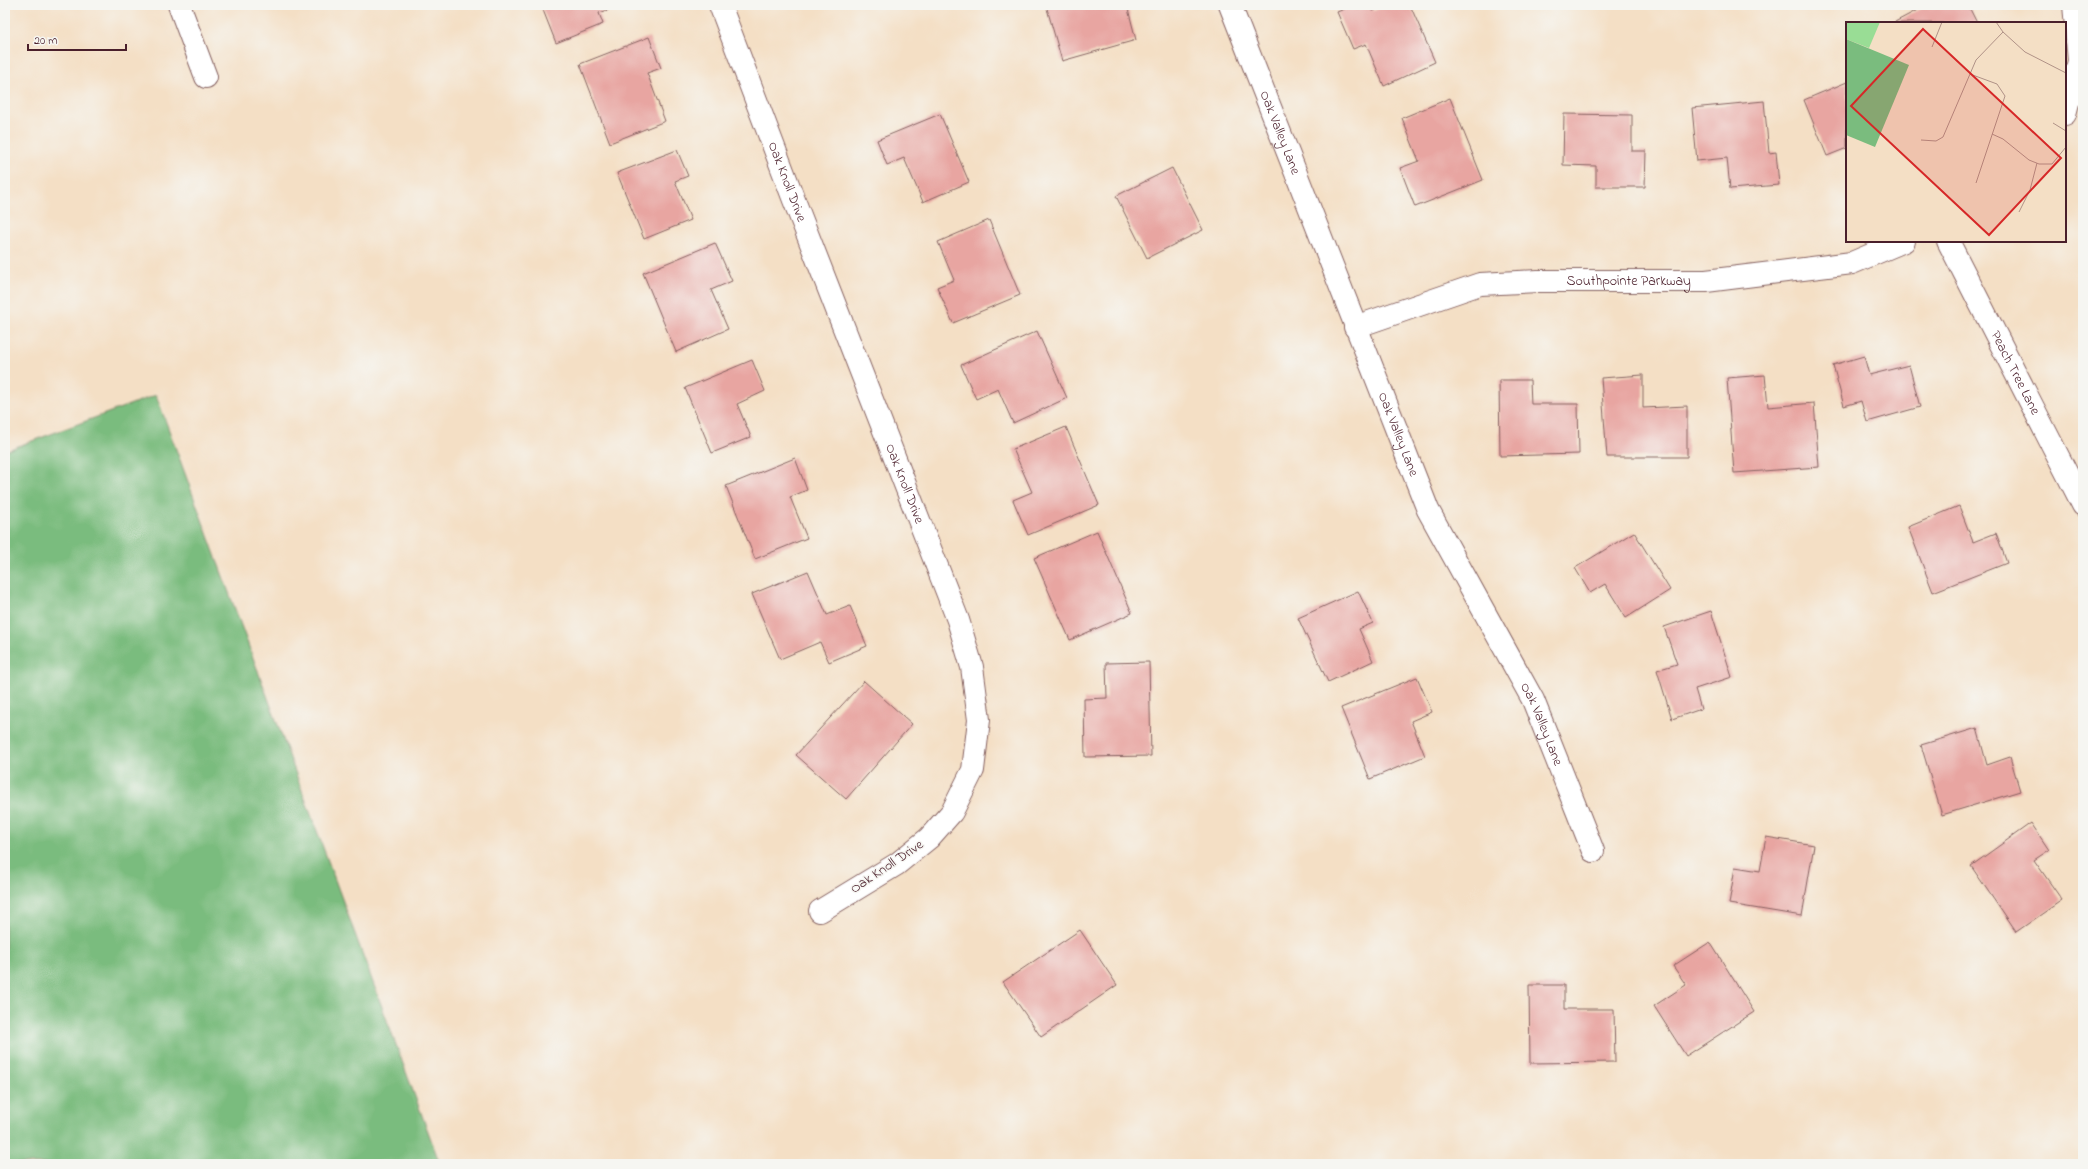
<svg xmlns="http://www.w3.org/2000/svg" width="2088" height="1169" font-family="'Indie Flower',sans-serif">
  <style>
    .forest { fill: #7abc7e; stroke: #626e54 }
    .building { fill: #e8a5a1 }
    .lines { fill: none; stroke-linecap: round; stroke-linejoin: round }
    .minor-casing { stroke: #866261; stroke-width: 24 }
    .minor { stroke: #fff; stroke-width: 22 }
    .labels { text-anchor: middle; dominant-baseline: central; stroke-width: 3; stroke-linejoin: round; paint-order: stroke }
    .street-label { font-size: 14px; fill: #4a1f2b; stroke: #f6f6f2 }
    .inset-road { fill: none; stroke: #b09287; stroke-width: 1 }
    .view { fill: #d62828; fill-opacity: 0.15; stroke: #d62828; stroke-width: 2 }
    .inset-edge { fill: none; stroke: #4a1f2b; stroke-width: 2 }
  </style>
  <rect width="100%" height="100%" fill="#f6f6f2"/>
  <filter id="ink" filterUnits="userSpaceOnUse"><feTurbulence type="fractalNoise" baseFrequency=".025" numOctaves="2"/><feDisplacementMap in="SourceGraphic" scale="8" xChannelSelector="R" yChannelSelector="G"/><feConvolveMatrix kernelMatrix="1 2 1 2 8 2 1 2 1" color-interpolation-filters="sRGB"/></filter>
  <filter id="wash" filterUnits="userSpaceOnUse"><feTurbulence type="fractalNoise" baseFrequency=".012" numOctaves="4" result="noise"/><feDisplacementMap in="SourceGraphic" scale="16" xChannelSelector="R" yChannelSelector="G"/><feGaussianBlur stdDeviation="0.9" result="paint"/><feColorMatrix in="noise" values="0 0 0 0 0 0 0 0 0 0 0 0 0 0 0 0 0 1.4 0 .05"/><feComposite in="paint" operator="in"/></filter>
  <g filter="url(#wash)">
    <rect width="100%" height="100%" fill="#f4dfc5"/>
    <path class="forest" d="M156,395L440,1164H5V451Z"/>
    <g id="blocks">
      <path class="building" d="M541,5H609L611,9L599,13L603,24L556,43Z
        M1046,5H1127L1136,40L1062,61Z
        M1354,5H1370L1373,11L1387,5H1410L1435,62L1384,86L1366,44L1353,49L1337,12Z
        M1927,5H1968L1977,23H1893Z
        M649,37L661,68L647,73L665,121L610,143L580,64Z
        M1847,82V148L1827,156L1804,100Z
        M1450,98L1483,180L1415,207L1400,168L1419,161L1402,118Z
        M1764,101L1769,153L1776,152L1779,185L1730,189L1727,158L1697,161L1692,108Z
        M940,114L969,182L923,202L904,158L887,165L877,140Z
        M1564,114L1632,115V151H1646L1645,187H1596V166L1563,165Z
        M677,150L688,176L675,181L691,220L644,239L617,173Z
        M1172,168L1203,230L1147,258L1116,196Z
        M989,220L1020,295L953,323L937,287L954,280L938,242Z
        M715,243L732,281L711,290L728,329L676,352L643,273Z
        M1037,331L1067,398L1013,423L998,389L976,399L961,365Z
        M1864,356L1869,375L1909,365L1920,407L1867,422L1861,401L1844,406L1833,365Z
        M752,360L765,391L737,404L751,437L712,453L685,388Z
        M1643,375V408L1687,406V457H1607L1601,378Z
        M1765,375L1768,407L1814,403L1819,467L1734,473L1727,378Z
        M1499,380H1530L1531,404H1578L1579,454L1500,456Z
        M1066,427L1099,505L1028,535L1013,500L1032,492L1013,449Z
        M795,458L807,490L790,497L807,538L755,559L726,486Z
        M1959,506L1973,542L1996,533L2007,563L1933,592L1908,527Z
        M1097,531L1132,613L1070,640L1034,558Z
        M1634,532L1670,590L1626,618L1605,584L1590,593L1575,568Z
        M808,571L827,615L850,606L867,646L829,662L820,642L780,659L752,594Z
        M1358,591L1373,623L1359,629L1373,661L1328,682L1298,618Z
        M1711,611L1732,677L1695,689L1701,709L1672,719L1657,670L1677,664L1664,627Z
        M1149,662L1151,756L1085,757L1084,699L1107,698L1106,663Z
        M1417,677L1432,712L1411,721L1425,756L1370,779L1341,708Z
        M864,681L912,724L846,799L796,755Z
        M1977,728L1987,765L2010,757L2020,791L1942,815L1921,745Z
        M2031,823L2049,850L2034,860L2062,900L2016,932L1971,866Z
        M1766,837L1814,845L1802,916L1729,904L1735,867L1760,871Z
        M1080,930L1117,985L1041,1037L1003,982Z
        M1710,942L1754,1012L1686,1056L1654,1006L1686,985L1673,966Z
        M1529,985H1564V1009H1614L1615,1062L1530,1063Z"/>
    </g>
  </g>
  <g filter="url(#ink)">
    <use href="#blocks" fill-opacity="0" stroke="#866261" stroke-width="1"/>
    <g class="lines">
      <g class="minor-casing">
        <g id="minor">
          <path d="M179,5L206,77"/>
          <path id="s1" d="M720,5L794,200L958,620L972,667L979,720L973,770L952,812L929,838L897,864L820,911"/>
          <path id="s2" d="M1230,5L1428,510L1533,700L1593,851"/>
          <path d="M2065,114L2079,61L2074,5"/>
          <path id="s3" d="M1948,241L2083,505"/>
          <path id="s4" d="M1355,327L1480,284L1538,281H1706L1852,263L1904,241"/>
        </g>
      </g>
      <use href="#minor" class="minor"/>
    </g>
  </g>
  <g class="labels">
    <g class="street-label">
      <text stroke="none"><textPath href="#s2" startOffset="137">Oak Valley Lane</textPath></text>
      <text stroke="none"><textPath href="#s1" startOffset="189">Oak Knoll Drive</textPath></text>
      <text stroke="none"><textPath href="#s4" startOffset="281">Southpointe Parkway</textPath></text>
      <text stroke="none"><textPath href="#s3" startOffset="148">Peach Tree Lane</textPath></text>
      <text stroke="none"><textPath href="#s2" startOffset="461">Oak Valley Lane</textPath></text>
      <text stroke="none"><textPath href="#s1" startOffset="513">Oak Knoll Drive</textPath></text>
      <text stroke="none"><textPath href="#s2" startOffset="785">Oak Valley Lane</textPath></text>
      <text transform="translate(887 867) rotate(-34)">Oak Knoll Drive</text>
    </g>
  </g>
  <g transform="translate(1846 22)">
    <rect width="220" height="220" fill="#f4dfc5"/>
    <path d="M0,0H34L23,26L0,17Z" fill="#99dd95"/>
    <path d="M0,17L63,43L29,125L0,113Z" fill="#7abc7e"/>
    <path class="inset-road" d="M150,0L157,10L179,30L220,51M86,25L96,0M124,52L151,62L159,74L130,161M207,101L220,109M146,112L157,117L183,138L193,142H206L220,125M75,118L90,119L97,115L130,38L157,10M173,190L184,168L191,141"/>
    <path class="view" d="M77,7L215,136L143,213L5,84Z"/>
    <rect width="220" height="220" class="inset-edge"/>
  </g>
  <rect width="2088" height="1169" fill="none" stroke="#f6f6f2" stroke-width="20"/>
  <path d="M28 44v6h98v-6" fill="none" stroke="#4a1f2b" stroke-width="2"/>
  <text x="34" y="44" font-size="12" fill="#4a1f2b" stroke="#f6f6f2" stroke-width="3" paint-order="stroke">20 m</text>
</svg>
